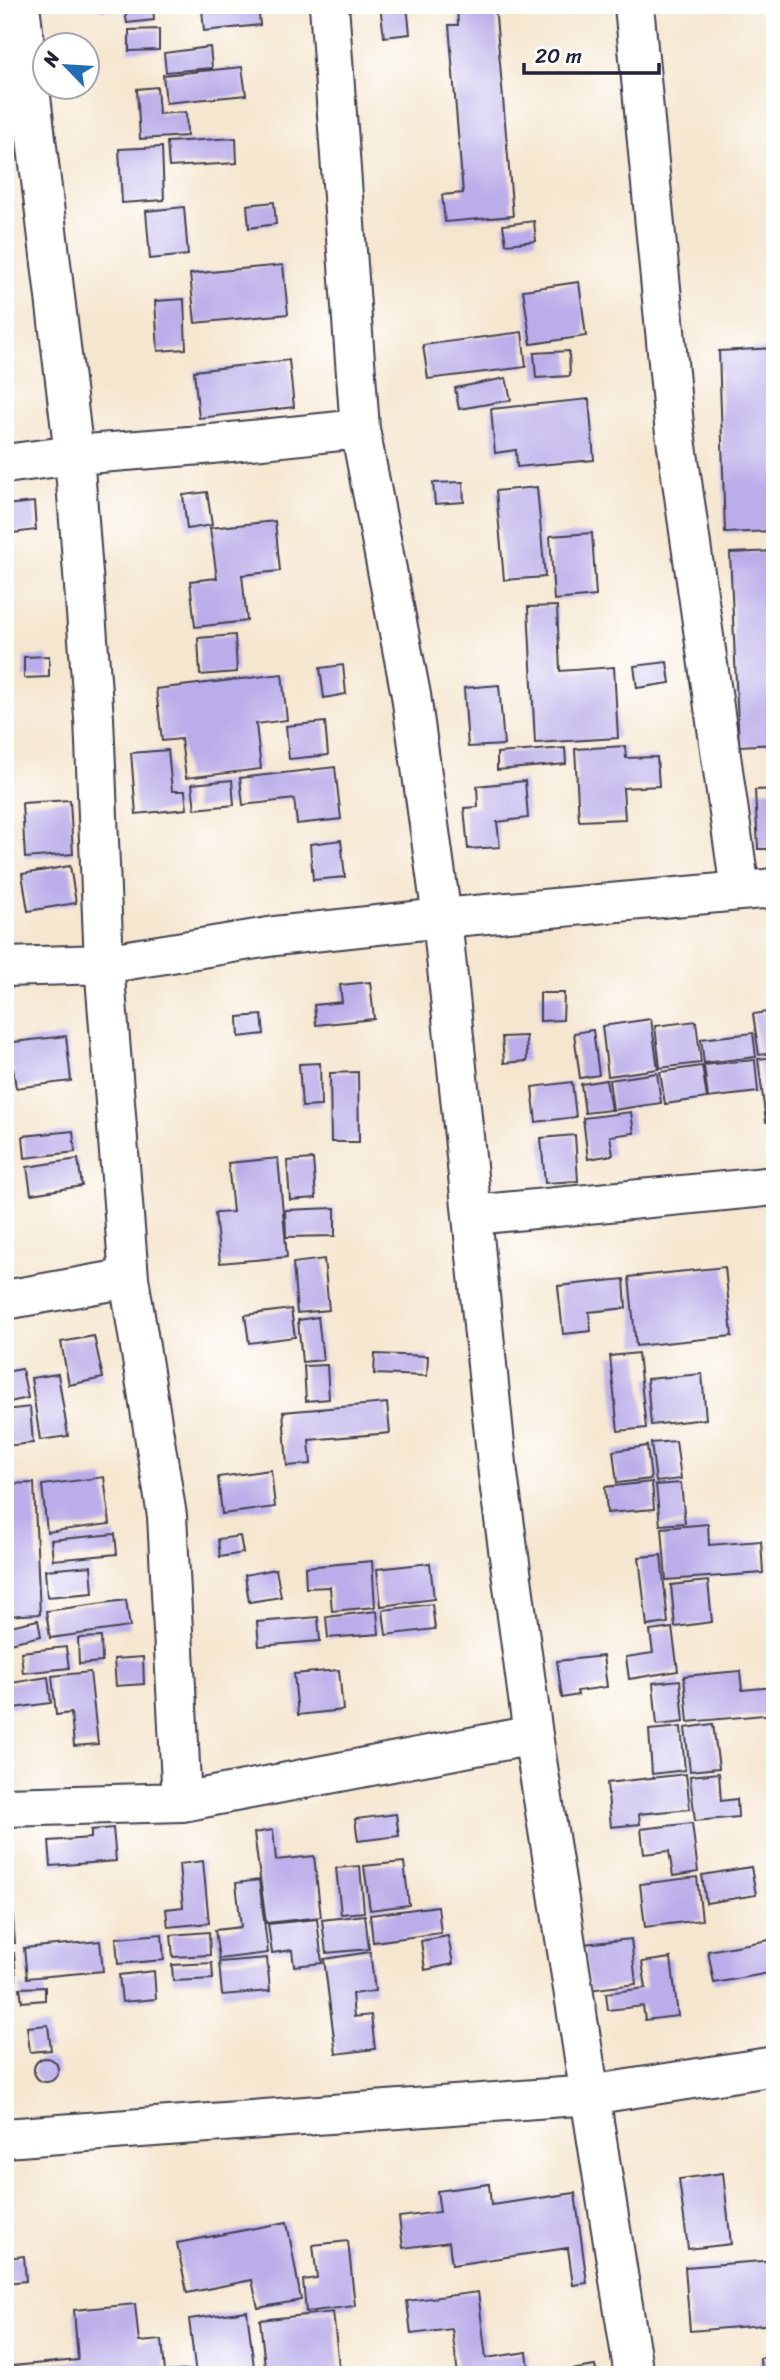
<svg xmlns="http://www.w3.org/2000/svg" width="780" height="2380" font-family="Sriracha,sans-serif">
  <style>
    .building { fill: #bbade9 }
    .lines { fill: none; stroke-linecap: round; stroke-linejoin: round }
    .minor-casing { stroke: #423f51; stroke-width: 42 }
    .minor { stroke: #fff; stroke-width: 38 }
  </style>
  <rect width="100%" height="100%" fill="#fff"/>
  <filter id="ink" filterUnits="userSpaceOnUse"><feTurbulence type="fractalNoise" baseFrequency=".0143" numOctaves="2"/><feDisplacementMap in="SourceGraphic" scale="14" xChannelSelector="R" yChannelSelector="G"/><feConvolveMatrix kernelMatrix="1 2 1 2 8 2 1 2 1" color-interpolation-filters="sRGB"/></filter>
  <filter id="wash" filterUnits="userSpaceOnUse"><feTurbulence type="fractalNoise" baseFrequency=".00686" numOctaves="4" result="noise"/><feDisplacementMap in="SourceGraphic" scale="28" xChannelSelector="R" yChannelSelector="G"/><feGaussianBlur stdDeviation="1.57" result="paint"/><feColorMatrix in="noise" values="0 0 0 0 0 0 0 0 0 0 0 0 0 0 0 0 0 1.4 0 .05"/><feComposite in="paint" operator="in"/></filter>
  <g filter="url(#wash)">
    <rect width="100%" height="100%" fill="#f5e6cf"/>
    <g id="blocks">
      <path class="building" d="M99,5H153L154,20L127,23L124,7L100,11Z
        M239,5H258L260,25L204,31L202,9Z
        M380,5H407L410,34L384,37Z
        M457,5H495L513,216L445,222L442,195L463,193L449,25H458Z
        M159,29V50L129,51V30Z
        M210,47L212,68L166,72L164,53Z
        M242,67L246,95L166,103L163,75Z
        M157,87L159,114L186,112L187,136L140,139L137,89Z
        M236,138L237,163L169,167L167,142Z
        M162,147L164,200L122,203L119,149Z
        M274,202L276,224L249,228L247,205Z
        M184,207L188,255L150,259L146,211Z
        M534,221L536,241L506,244L503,225Z
        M283,265L288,314L195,323L190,274Z
        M579,282L586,336L531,344L523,290Z
        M184,299L186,349L158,351L155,301Z
        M522,332L526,367L428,379L423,345Z
        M775,348V531L725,533L719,351Z
        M569,351L570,376L536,378L534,353Z
        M289,360L294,407L199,418L194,371Z
        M506,378L511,400L459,409L455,388Z
        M589,399L594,460L517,467L516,450L495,453L491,409Z
        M463,482L464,502L435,504L433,483Z
        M537,487L545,577L504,580L496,491Z
        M207,492L212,525L187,529L183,495Z
        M34,502L36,530L5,534V505Z
        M275,521L280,571L242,575L247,621L195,627L190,581L217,578L210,528Z
        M592,533L596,596L554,600L550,536Z
        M775,551V744L739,746L730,553Z
        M557,606L560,671L614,667L618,738L535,743L528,607Z
        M235,635L237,672L200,675L198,638Z
        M49,656V677L24,678V657Z
        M667,662L670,683L637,688L634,666Z
        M343,665L346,694L324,698L320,668Z
        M282,674L287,720L256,724L261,769L186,778L181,739L162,741L156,689Z
        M499,685L504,745L468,747L464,688Z
        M325,722L328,755L289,759L286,726Z
        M625,746L626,758L657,757L659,786L623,788L625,819L579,821L575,749Z
        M565,748L566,764L497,770V753Z
        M168,750L172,791H185L187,809L136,814L131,753Z
        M335,767L341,819L297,824L294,799L243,805L240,778Z
        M232,780L234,805L195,809L192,784Z
        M525,781L528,818L497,822L500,847L468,849L464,808L478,807L477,786Z
        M775,789V849H758L755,790Z
        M70,800L73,854L25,858L22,803Z
        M341,840L345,877L313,880L310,844Z
        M70,866L76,903L28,911L22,874Z
        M370,982L374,1019L316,1025L314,1005L342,1002L340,985Z
        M540,993H564L563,1020L540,1021Z
        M775,1011V1053L759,1055L753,1014Z
        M262,1015L264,1034L239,1037L238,1017Z
        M651,1019L658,1069L608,1076L602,1026Z
        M696,1021L701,1063L660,1068L655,1026Z
        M593,1030L599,1075L580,1078L574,1033Z
        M753,1033L756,1057L704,1063L701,1039Z
        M66,1036L71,1081L16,1088L13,1068L5,1069V1043Z
        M526,1036L527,1061L504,1063L502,1037Z
        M775,1057V1121L766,1122L758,1059Z
        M755,1060L758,1092L708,1098L704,1065Z
        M320,1063L321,1106L302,1107L299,1064Z
        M702,1066L707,1098L665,1104L660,1072Z
        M358,1072L359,1142H331L330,1073Z
        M657,1073L661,1103L613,1110L609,1080Z
        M606,1080L611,1110L585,1113L581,1084Z
        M572,1082L576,1117L536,1122L532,1087Z
        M631,1112L634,1133L610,1136L613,1155L588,1159L583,1118Z
        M73,1131L75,1152L25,1158L23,1136Z
        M575,1135L578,1181L545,1183L541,1138Z
        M278,1158L287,1257L220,1263L215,1213L233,1212L228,1163Z
        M78,1159L82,1186L31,1194L27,1167Z
        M313,1159L316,1198L290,1200L287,1161Z
        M335,1208V1236L286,1237L285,1210Z
        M324,1259L329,1310L297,1313L293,1263Z
        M725,1267L732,1336L636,1346L629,1277Z
        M624,1279L626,1308L589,1312L591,1331L563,1334L558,1286Z
        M291,1309L295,1337L249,1343L245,1315Z
        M318,1317L323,1360L302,1362L298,1320Z
        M94,1336L103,1378L69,1385L61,1342Z
        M638,1353L646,1428L618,1431L610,1356Z
        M375,1354L428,1356L427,1376L374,1374Z
        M327,1365L329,1399L306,1401L304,1366Z
        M22,1369L28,1398L5,1403V1372Z
        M58,1374L68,1436L40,1440L31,1378Z
        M702,1374L706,1419L651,1425L647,1379Z
        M387,1403L390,1433L309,1440L311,1464L287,1466L283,1412Z
        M30,1407L33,1443L5,1446V1410Z
        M676,1441L681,1479L656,1482L651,1443Z
        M647,1446L651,1479L617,1483L613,1451Z
        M271,1470L275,1507L222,1514L218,1477Z
        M104,1477L110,1524L47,1532L42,1485Z
        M652,1482L654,1509L607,1513L605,1487Z
        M34,1483L40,1614L5,1616V1484Z
        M681,1483L685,1523L660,1525L656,1485Z
        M708,1524L709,1545L761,1541L763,1573L666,1580L662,1528Z
        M115,1534L117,1554L53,1560L51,1540Z
        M240,1536L243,1553L220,1557L218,1539Z
        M661,1555L668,1623L647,1626L639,1557Z
        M372,1561L375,1607L332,1611L330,1587L306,1588L305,1567Z
        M430,1563L434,1599L381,1606L377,1569Z
        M91,1566L93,1593L47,1597L45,1570Z
        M276,1569L281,1597L249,1602L245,1575Z
        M708,1581L712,1622L675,1627L671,1585Z
        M126,1600L130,1627L50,1638L46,1611Z
        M432,1604L435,1629L386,1635L383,1610Z
        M377,1611L379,1634L328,1638L326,1617Z
        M318,1617L320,1641L259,1646L257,1622Z
        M38,1620L41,1636L5,1644V1627Z
        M672,1628L678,1671L629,1679L626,1657L653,1653L650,1631Z
        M101,1637L102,1662L79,1664L78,1638Z
        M66,1647L69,1668L23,1673L21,1652Z
        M603,1656L607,1687L577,1691L578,1695L562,1698L557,1661Z
        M143,1657L144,1684L116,1686L114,1659Z
        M339,1670L343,1710L298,1715L294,1674Z
        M740,1671L742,1690L775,1687V1714L688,1722L684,1676Z
        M90,1672L98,1744L74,1746L71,1713L56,1715L52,1676Z
        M48,1677L51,1703L6,1709L5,1684Z
        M680,1680L684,1722L657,1725L653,1683Z
        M713,1724L719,1768L690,1771L685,1728Z
        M681,1727L685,1770L652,1774L649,1730Z
        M719,1773L721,1801L737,1799L738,1817L695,1821L690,1776Z
        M686,1774L690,1809L639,1814L640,1824L611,1827L607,1783Z
        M396,1814L399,1836L358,1841L355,1819Z
        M692,1823L698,1872L673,1876L669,1851L644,1854L641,1829Z
        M113,1828L116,1861L51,1866L49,1841L91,1838V1830Z
        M273,1830L276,1860L314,1856L321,1917L266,1923L254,1833Z
        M203,1861L209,1923L168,1927L166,1909L183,1907L179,1864Z
        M404,1862L409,1905L370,1910L364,1866Z
        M360,1866L364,1912L341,1914L336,1868Z
        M751,1867L756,1895L706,1903L702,1875Z
        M697,1877L702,1920L645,1927L640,1884Z
        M259,1880L268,1953L219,1959L215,1930L241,1927L236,1883Z
        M438,1906L441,1933L373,1942L370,1915Z
        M12,1908L15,1943L5,1945V1909Z
        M365,1915L369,1949L326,1953L322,1920Z
        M317,1919L322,1963L294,1966L292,1950L272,1953L268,1924Z
        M209,1932L210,1955L173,1957L171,1935Z
        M162,1934L164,1960L118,1964L116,1938Z
        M448,1936L453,1964L425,1970L421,1941Z
        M631,1939L636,1984L589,1990L584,1944Z
        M775,1939V1972L714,1983L708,1951Z
        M100,1941L103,1971L27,1978L24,1948Z
        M370,1952L375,1991L352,1994L354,2017L371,2015L375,2049L336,2054L324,1959Z
        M14,1953L16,1979L5,1980V1954Z
        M267,1958L270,1991L222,1995L219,1962Z
        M671,1958L678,2016L645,2020L643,2006L608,2010L606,1993L646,1988L642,1962Z
        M212,1963L213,1979L173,1981L172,1965Z
        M154,1971L156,1999L122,2002L119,1975Z
        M45,1987V2000L22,2002L20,1988Z
        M48,2025L51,2050L30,2052L27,2027Z
        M34 2070a12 12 0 1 1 24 0a12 12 0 1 1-24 0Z
        M723,2173L731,2244L688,2249L679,2179Z
        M489,2184L491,2205L575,2193L587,2283L573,2285L568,2248L452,2265L449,2242L403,2248L399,2217L440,2212L437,2191Z
        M287,2222L301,2300L258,2308L252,2280L187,2293L177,2243Z
        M348,2241L355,2306L306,2312L303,2280L317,2278L313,2245Z
        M24,2256L26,2281L5,2283V2258Z
        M775,2260V2324L690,2331L685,2267Z
        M478,2292L486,2358L527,2352L530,2375H458L452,2329L411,2334L407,2301Z
        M135,2304L139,2342L162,2340L165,2372L190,2370V2375H13L12,2366L78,2360L74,2310Z
        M247,2311L255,2375H196L189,2319Z
        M333,2312L340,2375H266L260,2320Z
        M775,2357V2375H761L760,2358Z
        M595,2366L597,2375H553V2373Z"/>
    </g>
  </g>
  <g filter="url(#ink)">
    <use href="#blocks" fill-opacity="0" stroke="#423f51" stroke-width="2"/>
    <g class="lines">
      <g class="minor-casing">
        <path id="minor" d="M20,5L74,455L94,718L104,964L129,1278L167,1516L182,1802
          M329,5L360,429L411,695L442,918L498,1474L533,1735L634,2375
          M634,5L674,425L740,890
          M5,464L74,455L202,445L360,429
          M5,967L104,964L275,936L442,918L775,888
          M473,1215L775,1186
          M5,1300L129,1278
          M5,1807L182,1802L533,1735
          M5,2138L590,2095L775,2066"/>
      </g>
      <use href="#minor" class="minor"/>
    </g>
  </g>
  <rect width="780" height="2380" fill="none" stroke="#fff" stroke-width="28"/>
  <g transform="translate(66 66) rotate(295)"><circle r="33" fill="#ffffff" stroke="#a7a7b1" stroke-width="2"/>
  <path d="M0-5L12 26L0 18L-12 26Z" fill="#1f6fb2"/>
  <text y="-10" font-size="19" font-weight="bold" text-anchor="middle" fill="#22223b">N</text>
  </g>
  <path d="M524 63v10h135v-10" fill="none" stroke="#22223b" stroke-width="3.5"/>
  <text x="535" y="63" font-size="21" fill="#22223b" stroke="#ffffff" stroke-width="5" paint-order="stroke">20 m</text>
</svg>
